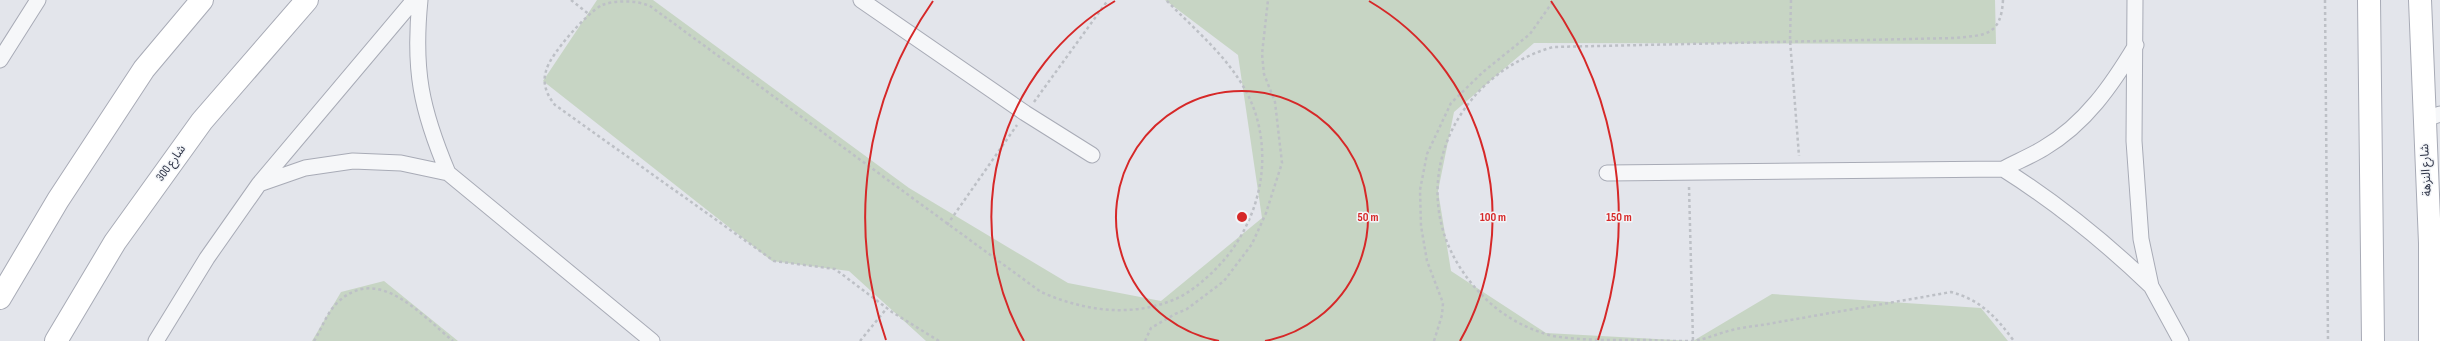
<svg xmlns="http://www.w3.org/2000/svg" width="2440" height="341" font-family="'Sofia Sans Condensed','Noto Sans Arabic',sans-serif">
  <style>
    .green { fill: #c7d5c4 }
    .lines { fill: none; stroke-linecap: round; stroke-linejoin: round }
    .street-casing { stroke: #a8abb6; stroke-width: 17 }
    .secondary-casing { stroke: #a8abb6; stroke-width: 24 }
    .path { stroke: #bdc0c6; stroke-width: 2.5; stroke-dasharray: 3 3; stroke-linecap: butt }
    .street { stroke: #f6f7f9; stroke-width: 15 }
    .secondary { stroke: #fff; stroke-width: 22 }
    .ring { fill: none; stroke: #d62828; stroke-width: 2 }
    .labels { text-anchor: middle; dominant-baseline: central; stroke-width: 3; stroke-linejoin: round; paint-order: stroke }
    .street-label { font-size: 12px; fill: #2b3144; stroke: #f3f5f8 }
    .centre { fill: #d62828; stroke: #f3f5f8; stroke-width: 2 }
    .ring-label { font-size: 12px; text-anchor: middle; font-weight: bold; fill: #d62828; stroke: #f3f5f8; stroke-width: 3; stroke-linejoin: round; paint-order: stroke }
  </style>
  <rect width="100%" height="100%" fill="#e3e5eb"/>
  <path class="green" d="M597,0H653L909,188L1068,283L1161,301L1262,218L1238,55L1165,0H1995L1996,44L1534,43L1454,112L1438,191L1451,271L1546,333L1693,341L1772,294L1981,308L2008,341H926L849,271L772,261L543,81Z
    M384,281L458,341H312L341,292Z"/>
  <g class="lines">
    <g class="street-casing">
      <path id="street" d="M420,0C413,70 421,109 448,173
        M861,0L1025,113L1092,155
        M2135,0L2134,141L2141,239L2151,286L2181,341
        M0,60L38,0
        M2423,120L2440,114
        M2003,169C2057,203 2105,242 2151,286
        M1607,173L2003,169C2016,162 2031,156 2044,148C2085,124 2112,85 2136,45
        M259,184L305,168L353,161L401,163L448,173L652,341
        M156,341L207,258L259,184L414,0"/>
    </g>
    <g class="secondary-casing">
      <path id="secondary" d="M2369,0L2373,341
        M2420,0L2430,243V341
        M0,298L58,200L144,69L202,0
        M56,341L115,242L202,121L307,0"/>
    </g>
    <path class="path" d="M571,0L590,15
      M1791,0L1790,40L1799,156
      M2003,0C2001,37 1984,35 1954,38L1553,47C1448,77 1399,198 1473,285C1493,310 1521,328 1553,336C1584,341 1617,340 1649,340C1663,341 1679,341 1693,341C1707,339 1719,333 1732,330C1744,327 1756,326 1768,324C1829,313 1890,303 1951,292C1981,300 1996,317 2014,341
      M2325,0L2328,341
      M1034,102L1108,0
      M1689,187L1693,341
      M947,225L1017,125
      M314,341C321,330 327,313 336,304C377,262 421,315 453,341
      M860,341L887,308
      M939,341L892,312L835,269L774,261L555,105C547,95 542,84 546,71C550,54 587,13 602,5C616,0 636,0 650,6L1041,292C1082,310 1129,318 1173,300C1184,296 1196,287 1205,279C1252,239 1274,175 1256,115C1241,67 1200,35 1166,0
      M1145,341L1151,328L1175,314L1187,309L1224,281L1252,244L1266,213L1282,163L1275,102L1264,74L1262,54L1268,0
      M1434,341L1442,315L1443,303L1427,261L1421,226L1420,190L1427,154L1451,103L1483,72L1530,34L1554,0"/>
    <use href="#street" class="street"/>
    <use href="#secondary" class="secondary"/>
  </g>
  <g class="ring">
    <path d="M1219 341A126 126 0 1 1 1265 341"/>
    <path d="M1024 341A251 251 0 0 1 1115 1M1369 1A251 251 0 0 1 1460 341"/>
    <path d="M886 340A377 377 0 0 1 933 1M1551 1A377 377 0 0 1 1598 340"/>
  </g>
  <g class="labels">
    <g class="street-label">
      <text transform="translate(171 163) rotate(-54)">شارع 300</text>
      <text transform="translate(2426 170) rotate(-93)">شارع النزهة</text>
    </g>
  </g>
  <circle cx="1242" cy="217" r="6" class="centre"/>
  <g class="ring-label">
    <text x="1368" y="221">50 m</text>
    <text x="1493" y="221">100 m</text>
    <text x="1619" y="221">150 m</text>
  </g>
</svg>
